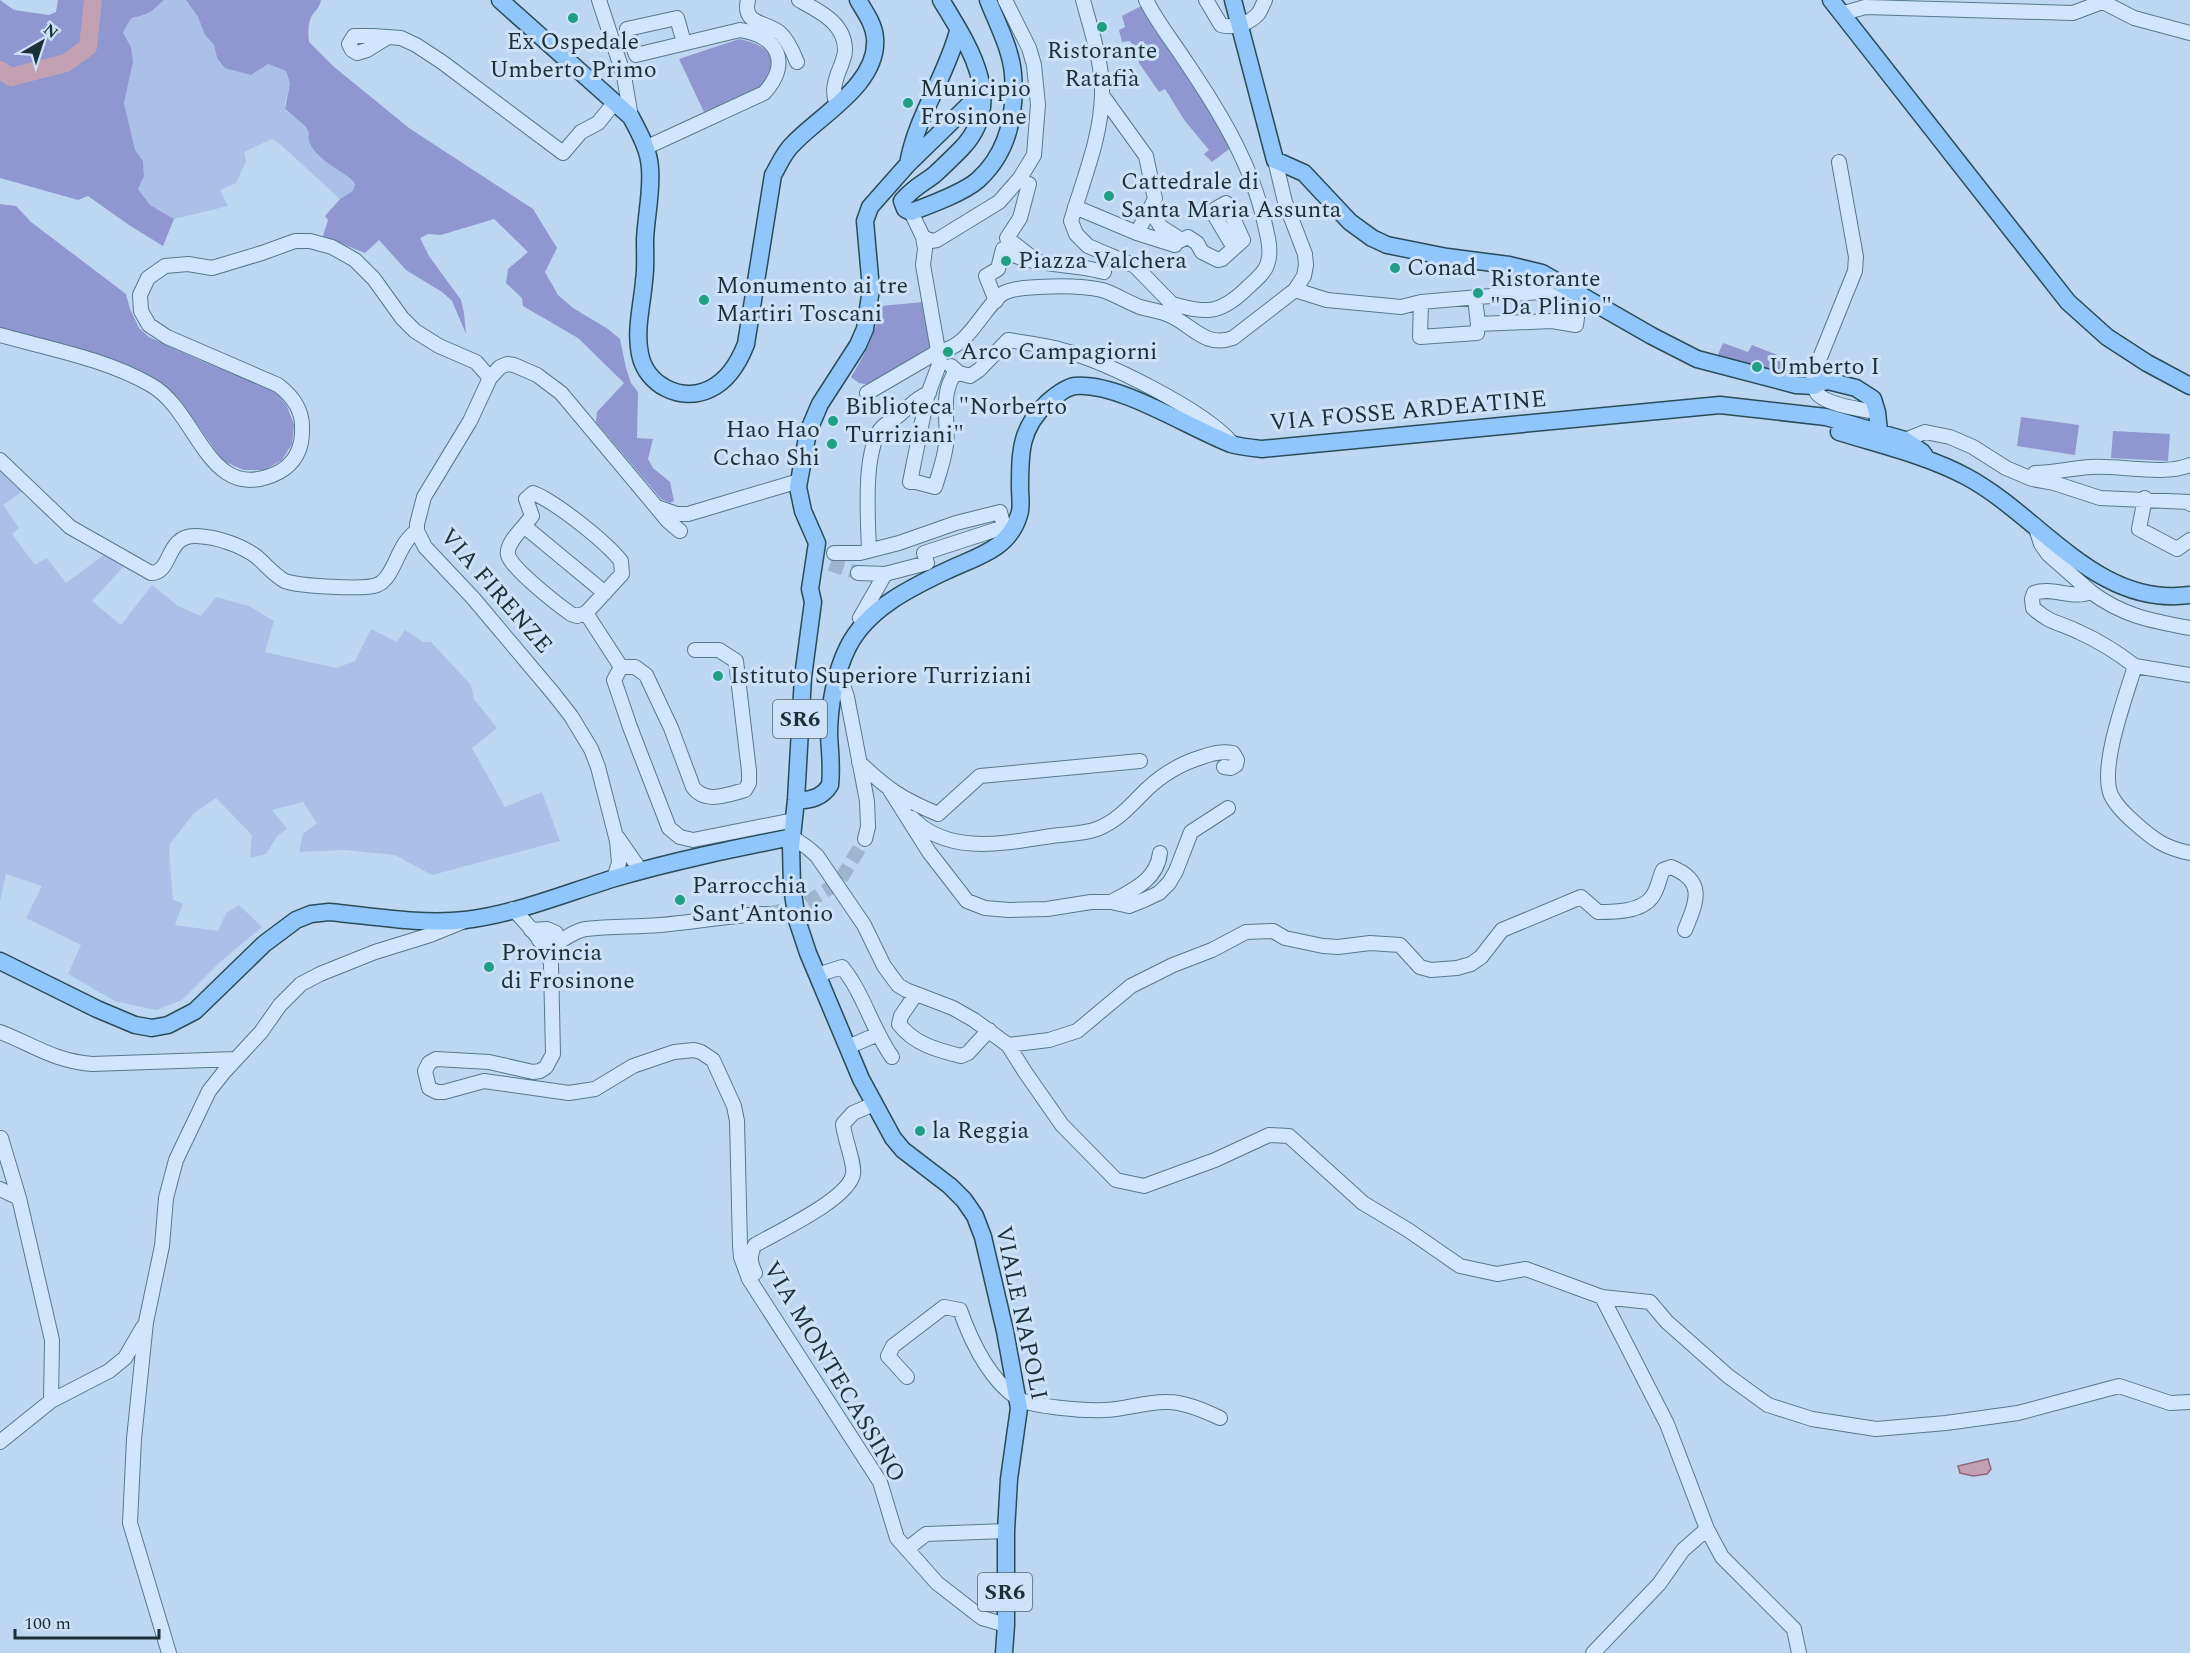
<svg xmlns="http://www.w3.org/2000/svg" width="2190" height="1653" font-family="Spectral,serif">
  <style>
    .farmland { fill: #aac0e8 }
    .green { fill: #9096d0 }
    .water { fill: #c2a1b2; stroke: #91687a; stroke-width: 1.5 }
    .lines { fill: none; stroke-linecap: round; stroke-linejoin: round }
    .river { stroke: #c2a1b2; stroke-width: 18 }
    .minor-tunnel { stroke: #9db6cd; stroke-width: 14; stroke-dasharray: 14 7; stroke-linecap: butt }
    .minor-casing { stroke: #55798b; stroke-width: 16 }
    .major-casing { stroke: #2a4c58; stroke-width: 19 }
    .minor { stroke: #d1e6fc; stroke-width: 14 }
    .major { stroke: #90c6f9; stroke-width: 16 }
    .poi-dot { fill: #1f9f84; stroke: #cde2f8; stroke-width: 2 }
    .labels { text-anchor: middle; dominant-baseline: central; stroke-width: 6; stroke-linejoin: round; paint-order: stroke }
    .shield { fill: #cde2f8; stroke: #506572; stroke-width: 1.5 }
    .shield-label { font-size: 22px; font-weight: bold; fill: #1b3039 }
    .poi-label { font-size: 24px; fill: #1b3039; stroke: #cde2f8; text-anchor: start }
    .street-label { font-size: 24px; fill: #1b3039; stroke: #cde2f8 }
  </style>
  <rect width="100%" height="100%" fill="#bdd7f2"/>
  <path class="farmland" d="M164,0H186L198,17L205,35L214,45L217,58L251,75L268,64L286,71L290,83L285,103V110L306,127L309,133L310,145L319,155L351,179L355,184L353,191L340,199L281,145L272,139L244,152L246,161L236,183L220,190L228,206L174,219L150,205L138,189L144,176L143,161L135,150L124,103L133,62L123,33L129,20L134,15L148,13Z
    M0,464L26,489L3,505L19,528L12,534L35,565L47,558L66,583L105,554L125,565L92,601L121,625L152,585L178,606L201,616L216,597L249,606L274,621L265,652L336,668L355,661L371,629L397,642L405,630L423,642H431L471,685L474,699L497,728L472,748L505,807L542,792L560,841L432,875L395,855L344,850L299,852L303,834L317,823L303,802L272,810L287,829L278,835L266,854L250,858L252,835L216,798L194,813L170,844L169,850L173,900L183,903L175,925L218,931L226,913L239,905L262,927L220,962L182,1000L156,1010L115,1001L68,974L81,945L26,918L42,886L6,874L0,901Z"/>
  <path class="green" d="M0,0L14,10L49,15L56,12L58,0H164C159,4 154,10 148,13C130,21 134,11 123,33L131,47L133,62L124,103L135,150L143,161L144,176L138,189L150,205L174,219L163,246L129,225L88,196L78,200L0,178Z
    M186,0H321C320,8 315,10 311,17C308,25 308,34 309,42L333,66L409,128L533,209L557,248L545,272L558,295L573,308L608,329L620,339L626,368L631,383L638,392L637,438L653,439L648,459L653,468L670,482L674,501L670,503L661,499L596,422L597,412L624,383L578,338L523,306L522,298L506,283L508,269L528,252L494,219L441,235L428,234L420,238L429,256L461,300L464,313L466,334L452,301L442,292L406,270L379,240L365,253L323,236L328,220L325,216L340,199L353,191L355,184L351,179C338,169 304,152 309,133L306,127L285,109L290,83L286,71L268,64L251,75L225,68L217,58L214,45L205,35L198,17Z
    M1143,5L1233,146L1212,162L1204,154L1209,150L1185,121L1165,89L1159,92L1139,63L1135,48L1130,41L1122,42L1119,30L1125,27L1122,16Z
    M739,39C757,43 769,47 774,66L765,84L704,112L679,59Z
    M0,204L16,206L31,222L126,294L130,309L139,328L149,337L197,359L275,391L287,406L294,425L292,444L282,460L264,470H244L223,461L192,417L161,384L141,373L0,327Z
    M923,302L934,346L928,352L872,385L859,383L851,377C867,351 874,336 881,306Z
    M1723,343L1748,352L1752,345L1785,358L1783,365L1802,373L1799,381L1713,366Z
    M2021,417L2079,425L2075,455L2017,446Z
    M2113,431L2170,434L2168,461L2111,458Z"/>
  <path class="water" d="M1988,1459L1991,1469L1987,1474L1973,1476L1960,1473L1958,1466Z"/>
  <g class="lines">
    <path class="river" d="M0,70L11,77L66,63L88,47L93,0"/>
    <path class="minor-tunnel" d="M830,564L858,573
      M767,914L802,906L839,882L865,839"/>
    <g class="minor-casing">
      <path id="minor" d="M599,0L624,76L631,117
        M748,0C742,25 765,21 780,33C788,40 793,52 797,62
        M799,0C819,11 845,23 845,50C845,57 841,66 838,73C834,85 832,93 837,105
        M1083,0C1091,30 1103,64 1102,95C1101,138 1083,180 1071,221L1076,234L1088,246L1135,266L1172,304
        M1146,0C1158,24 1174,43 1188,65C1221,114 1253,167 1265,225C1268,237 1272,253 1267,265C1264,274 1253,282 1246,289C1219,315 1206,313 1172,304
        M1206,0L1221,25C1233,29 1250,23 1258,14C1261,10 1263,4 1265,0
        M2099,0L2134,18L2190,33
        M1841,14L1865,7L2073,13L2102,2
        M388,37L367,50L357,53L352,50L349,44L354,36H373L401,38L416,45L442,62L563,153L581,132L598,123L615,102
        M1102,95L1146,156L1155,199L1137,233
        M645,148L764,93C791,64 779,36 740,30L636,55L627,29L677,18L684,43
        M1839,162L1856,257L1855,271L1813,375C1814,380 1814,389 1817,393C1826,405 1863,410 1877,412
        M1029,184L1020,218L1007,238L1030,256
        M1075,207L1137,233L1175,245L1178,238L1161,227L1150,210
        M911,212L923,237L925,249L923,265L940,362L927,397L910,482H916L935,487C939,474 944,460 946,445C949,417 939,396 956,371
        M923,237L931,241L937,240L999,202L1020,178L1034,155L1038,105L1034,65L1029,48L1005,0
        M1177,242L1188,237L1197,243L1202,252L1218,260L1222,259L1243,240L1226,203L1212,211L1234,248
        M1295,290L1327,300L1401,307L1421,302L1526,293L1556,291L1580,295L1576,325L1552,321L1478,324L1475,298
        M996,301L986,276L998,269L1003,249C1027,267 1074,263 1104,272
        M1421,302L1420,337L1477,333L1478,324
        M0,335C50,349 106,359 151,385C199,412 208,508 279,472C297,462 303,445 302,426C302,409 291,395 278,385L167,337L149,325L141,311L140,295L148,278L165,266L188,264L212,268L262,253L295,241H310L332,247L355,260L374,279L402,318L415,331L439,346L476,362L490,378
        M951,366L959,373L970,376L979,370L1008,340C1026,343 1045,345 1062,350C1105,361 1204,410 1232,443
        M867,393L939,351C969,348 982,309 1002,294C1008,290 1017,289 1024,288C1047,286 1080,285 1102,290C1115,294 1127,302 1140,307C1150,310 1162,311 1171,316C1193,326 1205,348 1233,338L1295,290L1304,276L1306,265L1305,254L1285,202L1275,160
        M1905,440L1925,432L1950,437L1973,447L2006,468L2032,479L2054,483L2100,498L2189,502L2190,504
        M0,460L70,527L151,573C173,573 165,534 197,536C217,537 241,545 257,557C266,565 275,576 285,581C297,586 365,590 377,585C395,578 397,543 417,531
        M2035,473C2054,473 2072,468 2091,467C2120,465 2164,476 2190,465
        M2145,498L2139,529L2177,549L2190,540
        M657,507L677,514H688L799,481
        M2035,525L2041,544L2048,554L2091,592C2072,600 2052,586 2034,593L2032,599L2033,608C2051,624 2059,622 2079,632C2099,641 2118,653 2135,666C2126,696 2099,767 2111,795C2116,806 2127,816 2135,823C2154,840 2165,848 2190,853
        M524,526C518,533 506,545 508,555C512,569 557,604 571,614L577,616L586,613
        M869,550C868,519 863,456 880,430C885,423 893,420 899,415C909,407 916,398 929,393
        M834,553H860L899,543L956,523L1000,512L1004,527L924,553L927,563L885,574L860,618L865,623
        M858,573L885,574
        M2091,592C2123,616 2152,621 2190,628
        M605,593L524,526L532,516L526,499L533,493C556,502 606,542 621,561L622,574L586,613L621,667
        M695,650H719L736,661L749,771V783L745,790C727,795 705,804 693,787L671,728L646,675L635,667H621L614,680L630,727L669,828L680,837L693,840L794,820
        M2135,666L2190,675
        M839,673L847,697L867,801L868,827L865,839
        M859,762C887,789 902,799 938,814L980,776L1140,761
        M890,790L929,852L967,901L985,908L1009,910L1047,909L1091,902H1111L1129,906L1144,900L1159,893L1169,883L1176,871L1191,832L1228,808
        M912,818C949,856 1005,843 1052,836C1066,834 1084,834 1097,829C1118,821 1132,804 1147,789C1163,774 1182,763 1202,757C1213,753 1222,751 1233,753L1237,760L1236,765L1231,768L1224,767
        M792,837L808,848L817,856L864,925L884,966L898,985L906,990L953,1008L974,1020L1008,1045L1025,1072L1062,1125L1116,1180L1144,1186L1215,1160L1269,1135L1289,1136L1363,1203L1408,1230L1460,1266L1497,1274L1526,1269L1602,1297L1650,1302L1667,1322L1728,1376L1768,1405L1812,1419L1876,1429L1946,1423L2018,1413L2119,1386L2170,1403L2190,1402
        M618,838L641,871
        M614,878L619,863L617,841L598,767L591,749L571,716L553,693L473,598L425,547L417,531V524L424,497L470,421L490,378L500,367L507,364L514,365L537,375L561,393L668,521L680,531
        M1111,902C1133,890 1157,880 1160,853
        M513,909C528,925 546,943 551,964L553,1054L546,1067L540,1071L533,1072L489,1062L436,1059L429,1063L425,1071L429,1088L437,1092H444L484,1081L569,1093L595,1089L633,1066L674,1052L694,1050L701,1052L713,1060L734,1106L737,1121L740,1246L741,1257L749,1279L880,1482L897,1538L937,1583L982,1618L1006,1625
        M531,930L547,929L556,933L560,943L557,948
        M539,940C562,950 565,932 586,929C610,926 635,927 660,925C696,922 731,915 767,914
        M817,975L842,967C864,994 872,1029 892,1057
        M916,994L901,1016L899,1024C914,1044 937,1050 961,1056L968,1053L989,1030
        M0,1032C34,1045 54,1061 92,1064L236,1059
        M1008,1045L1049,1040L1077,1031L1131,986L1173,965L1212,950L1246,932L1273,931L1285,938L1323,946L1338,947L1370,943L1400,945L1420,967L1431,970L1457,968L1471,964L1481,957L1502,930L1581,897L1598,912C1615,912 1641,912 1652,897C1658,889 1659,878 1663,870L1671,867C1706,881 1697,901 1685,930
        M848,1047L878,1034
        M1,1138L19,1198
        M0,1189L19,1198L52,1340L51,1401
        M755,1273C750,1262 749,1256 755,1245C777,1232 849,1199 853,1174C855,1163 844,1138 843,1124L853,1113L874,1104
        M1602,1297L1667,1424L1707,1529L1722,1557L1794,1629L1799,1653
        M907,1377L888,1356L893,1346L944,1307L960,1310C971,1341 989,1379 1017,1398C1031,1407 1086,1411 1104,1410C1125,1410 1147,1401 1168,1402C1185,1402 1205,1411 1220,1418
        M0,1442L51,1401L109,1371L125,1358L143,1327
        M907,1549L926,1534L1006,1531
        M169,1653L130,1523L134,1439L146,1322L162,1246L166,1198L176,1160L209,1091L224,1072L261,1032L280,1005L301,984L320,974L375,952L430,935L462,922
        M1593,1653L1659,1584L1683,1550L1707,1529"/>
    </g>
    <g class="major-casing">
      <path id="major" d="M500,0L631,117C639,132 649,150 650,168C652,192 646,216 645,240C645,254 646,268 644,281C642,305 635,330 640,354C646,385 681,403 710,389C729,380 739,362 746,344L773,175C779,165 784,152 793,144C820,115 879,84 875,38C874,24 865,12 858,0
        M941,0C969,46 1007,102 961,149C952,158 943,167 934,175C921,185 914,187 902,201L905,209L911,212C930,205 963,193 978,180C1008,153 1016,114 1013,74C1011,49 997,23 988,0
        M1233,0L1275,160L1304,173L1350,222L1372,238L1387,245L1447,257L1509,265L1542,273L1652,336L1697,359L1796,385L1814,386L1819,383L1828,381L1856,388L1873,399L1877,412L1879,431
        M1831,0L2068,302L2107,337L2147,363L2190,386
        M982,92L908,164L870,207L865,221L871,289L865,329L858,345L820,404L808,432L798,487L803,511L817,543L810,589L813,602L803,677L796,800L791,846L792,887L797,920L808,953L861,1079L893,1138L903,1150L950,1186L964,1200L975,1216L983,1237L1005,1331L1019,1408L1009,1479L1006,1531V1625L1004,1653
        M908,164C916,117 946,77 958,31
        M1839,432C1881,445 1928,456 1967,477C2041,517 2097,608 2190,595
        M796,800C810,801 823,797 830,785C832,769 830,752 829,735C829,707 835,673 848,647C867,609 910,588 946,571C975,557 1009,550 1019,515C1022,508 1020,496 1020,488C1020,452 1020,428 1048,402C1055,396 1066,387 1075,386C1119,382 1189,428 1231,444C1241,447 1252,448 1262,449L1720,405L1826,417L1905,440L1922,452L1927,459
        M0,961L97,1009L135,1025L152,1028L168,1025L195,1011L264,944L296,920L311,914L329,912C373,916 421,925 465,920C516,914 566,893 615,878C673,861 732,849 792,837"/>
    </g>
    <use href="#minor" class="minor"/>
    <use href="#major" class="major"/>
  </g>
  <g class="poi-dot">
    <circle cx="573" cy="18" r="6"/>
    <circle cx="1102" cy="27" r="6"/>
    <circle cx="908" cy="103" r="6"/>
    <circle cx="1109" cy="196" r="6"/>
    <circle cx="1006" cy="261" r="6"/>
    <circle cx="1395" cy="268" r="6"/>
    <circle cx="1478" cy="293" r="6"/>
    <circle cx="704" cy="300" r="6"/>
    <circle cx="948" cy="352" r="6"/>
    <circle cx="1757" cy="367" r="6"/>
    <circle cx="833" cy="421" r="6"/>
    <circle cx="832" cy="444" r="6"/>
    <circle cx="718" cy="676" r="6"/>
    <circle cx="680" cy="900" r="6"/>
    <circle cx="489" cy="967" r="6"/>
    <circle cx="920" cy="1131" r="6"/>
  </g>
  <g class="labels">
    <g class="shield">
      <rect x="773" y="700" width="54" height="38" rx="4.5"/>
      <rect x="978" y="1573" width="54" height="38" rx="4.5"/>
    </g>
    <g class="shield-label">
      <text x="800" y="719">SR6</text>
      <text x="1005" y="1592">SR6</text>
    </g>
    <g class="poi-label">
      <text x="573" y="42" text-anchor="middle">Ex Ospedale<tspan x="573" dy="28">Umberto Primo</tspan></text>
      <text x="1102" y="51" text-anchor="middle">Ristorante<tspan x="1102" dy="28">Ratafià</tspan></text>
      <text x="920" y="89">Municipio<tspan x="920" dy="28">Frosinone</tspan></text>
      <text x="1121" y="182">Cattedrale di<tspan x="1121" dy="28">Santa Maria Assunta</tspan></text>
      <text x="1018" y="261">Piazza Valchera</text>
      <text x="1407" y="268">Conad</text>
      <text x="1490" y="279">Ristorante<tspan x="1490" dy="28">"Da Plinio"</tspan></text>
      <text x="716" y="286">Monumento ai tre<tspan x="716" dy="28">Martiri Toscani</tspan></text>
      <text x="960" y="352">Arco Campagiorni</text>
      <text x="1769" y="367">Umberto I</text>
      <text x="845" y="407">Biblioteca "Norberto<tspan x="845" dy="28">Turriziani"</tspan></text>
      <text x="820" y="430" text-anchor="end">Hao Hao<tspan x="820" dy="28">Cchao Shi</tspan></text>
      <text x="730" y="676">Istituto Superiore Turriziani</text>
      <text x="692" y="886">Parrocchia<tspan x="692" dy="28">Sant'Antonio</tspan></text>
      <text x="501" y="953">Provincia<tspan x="501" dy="28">di Frosinone</tspan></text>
      <text x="932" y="1131">la Reggia</text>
    </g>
    <g class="street-label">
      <text transform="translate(1408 411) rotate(-5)">VIA FOSSE ARDEATINE</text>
      <text transform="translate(496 591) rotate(49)">VIA FIRENZE</text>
      <text transform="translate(1021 1313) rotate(78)">VIALE NAPOLI</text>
      <text transform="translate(834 1372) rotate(59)">VIA MONTECASSINO</text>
    </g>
  </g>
  <g transform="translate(42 42) rotate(39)" stroke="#cde2f8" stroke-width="4.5" paint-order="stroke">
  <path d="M0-4.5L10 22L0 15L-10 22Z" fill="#1b3039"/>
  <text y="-9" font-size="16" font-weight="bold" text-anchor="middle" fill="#1b3039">N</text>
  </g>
  <path d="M15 1629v9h144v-9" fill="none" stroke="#1b3039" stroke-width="3"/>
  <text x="24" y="1629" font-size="18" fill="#1b3039" stroke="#cde2f8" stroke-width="4.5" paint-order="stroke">100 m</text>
</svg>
